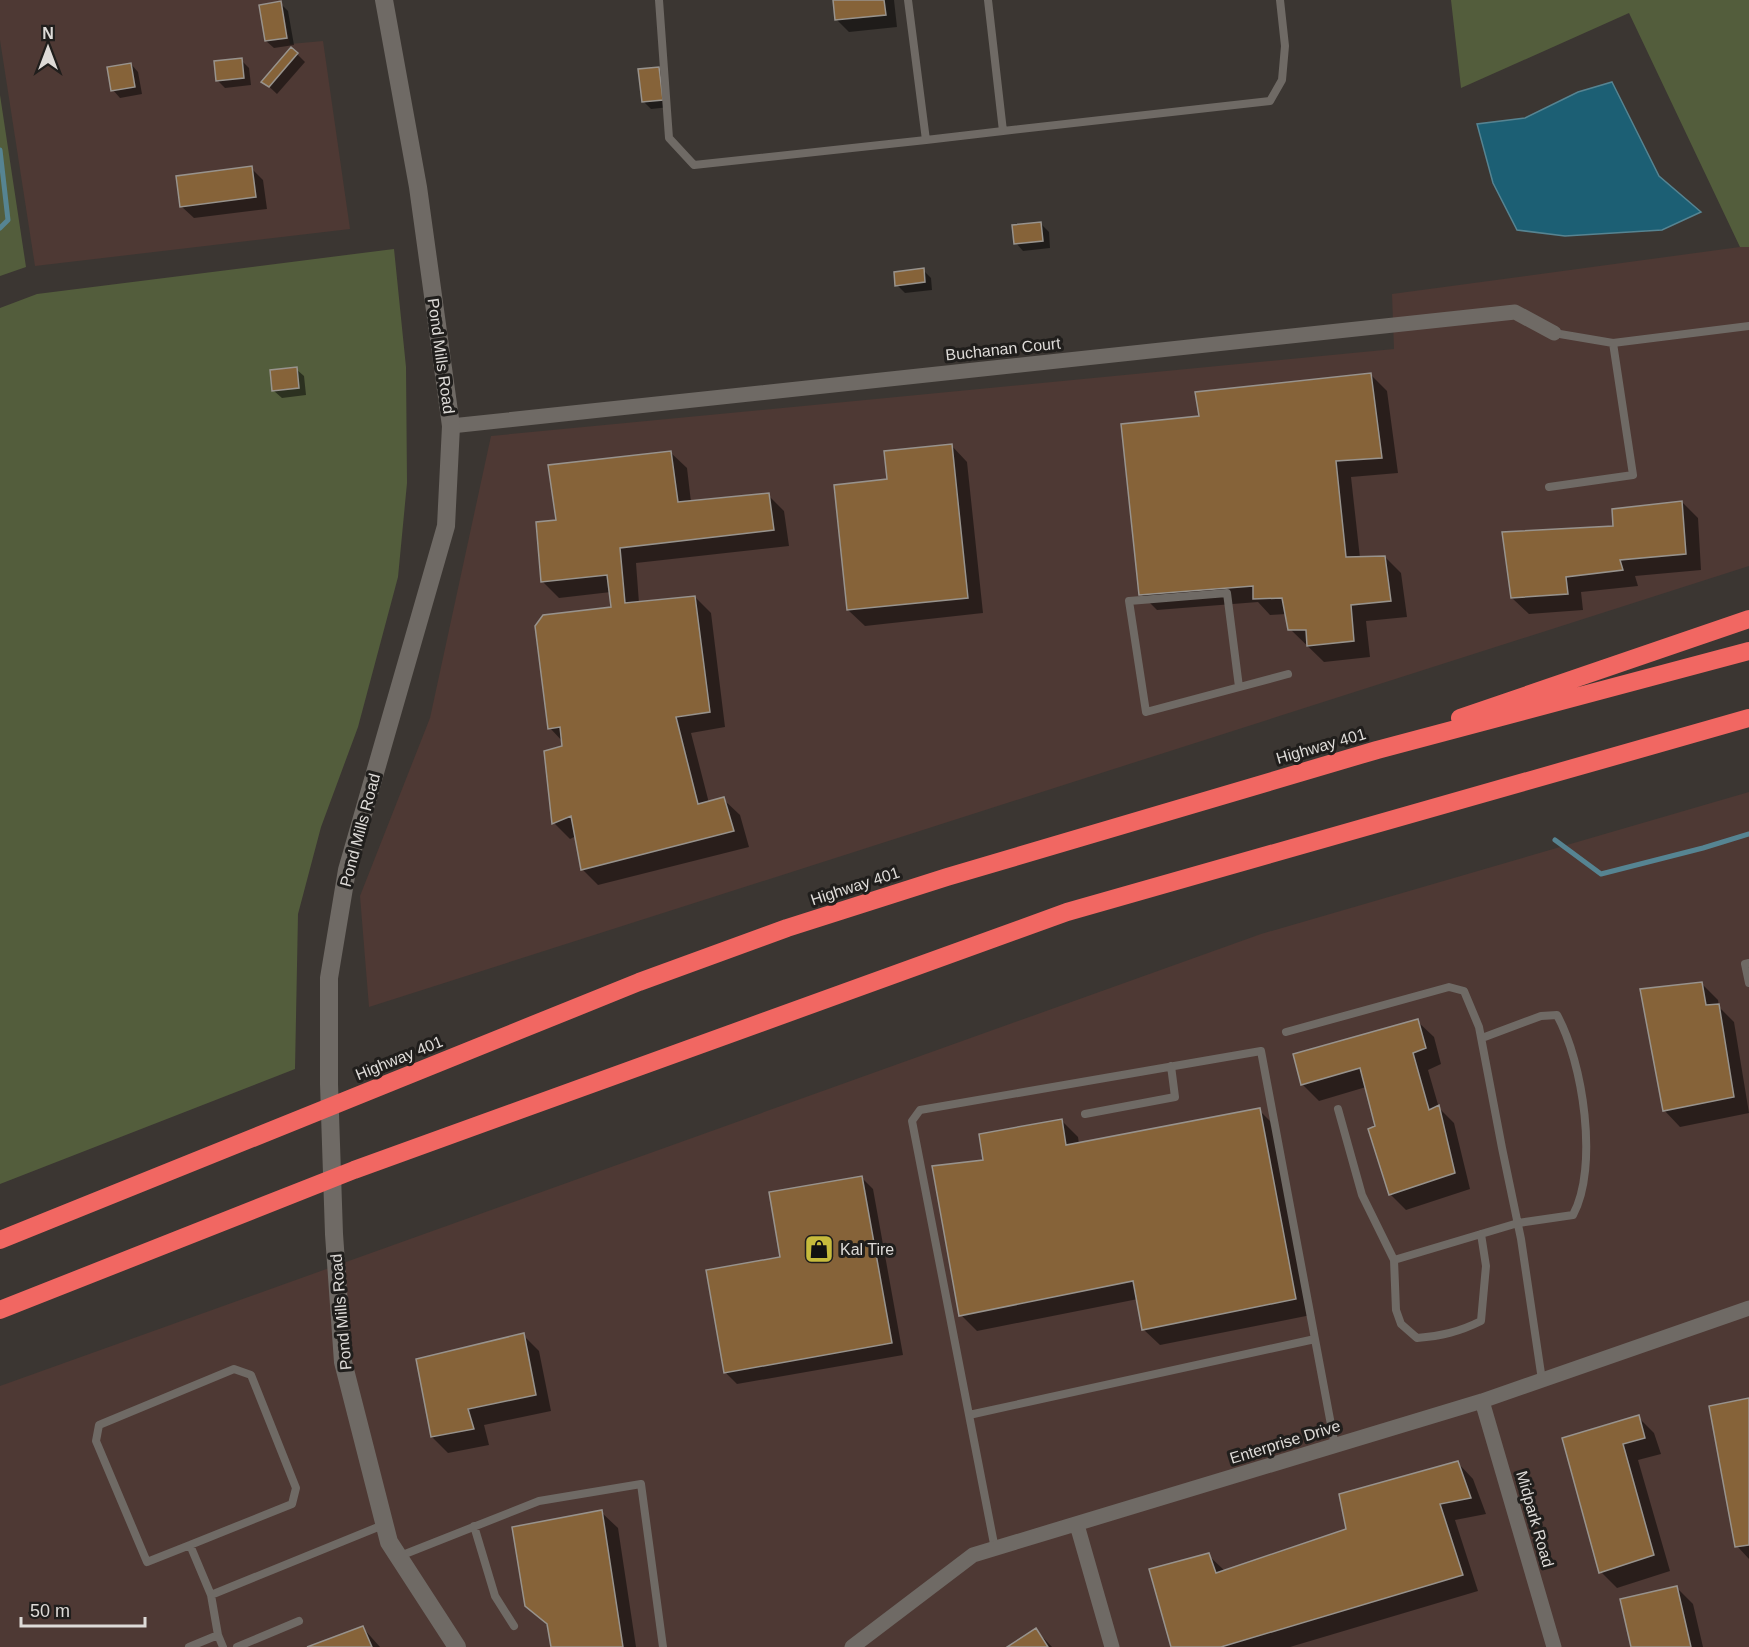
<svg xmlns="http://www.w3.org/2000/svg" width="1749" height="1647" font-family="Helvetica,sans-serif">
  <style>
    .industrial { fill: #4e3934 }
    .green { fill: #535d3c }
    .water { fill: #1c5f74; stroke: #568492; stroke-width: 1.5 }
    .shadow { fill: #0007 }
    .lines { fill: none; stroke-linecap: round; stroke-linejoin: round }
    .stream { stroke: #568492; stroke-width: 5 }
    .building { fill: #866339; stroke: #98938d; stroke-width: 1.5 }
    .service { stroke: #6f6a65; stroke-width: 8 }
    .minor { stroke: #6f6a65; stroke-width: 15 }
    .secondary { stroke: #6f6a65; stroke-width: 18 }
    .motorway { stroke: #f16762; stroke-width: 18 }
    .labels { text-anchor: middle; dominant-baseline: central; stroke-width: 6; stroke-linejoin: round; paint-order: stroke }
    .street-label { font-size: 16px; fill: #dedbd8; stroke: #201e1c }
    .poi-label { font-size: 16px; fill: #dedbd8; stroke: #201e1c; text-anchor: start }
  </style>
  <rect width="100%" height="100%" fill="#3b3632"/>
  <path class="industrial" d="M0,0H282L290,44L323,41L350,229L35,266L0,40Z
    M1740,247H1749V566L369,1007L360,896L430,718L491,436L1394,349L1392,294Z
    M1749,792V1647H0V1386L1261,934Z"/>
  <path class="green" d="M1451,0H1749V247H1740L1629,13L1461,88Z
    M0,95L26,267L0,276Z
    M394,249L406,367L407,483L398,577L358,727L321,827L298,914L295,1069L0,1184V308L37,294Z"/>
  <path class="water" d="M1612,82L1659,176L1701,212L1662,230L1565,236L1517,230L1493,183L1477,124L1525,118L1578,92Z"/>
  <path class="shadow" d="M835,0H894L897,27L849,32L837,20Z
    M280,3L288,11L294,45L274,48L266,41Z
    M297,54L305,62L277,94L263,81Z
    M241,60L249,68L251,85L225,88L217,80Z
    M131,64L138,72L142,94L120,98L113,90Z
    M658,68L666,76L670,107L651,109L643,101Z
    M251,168L263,180L267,209L194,218L182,207Z
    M1041,224L1049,232L1050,248L1023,251L1016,243Z
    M923,270L931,278L932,290L905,293L897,285Z
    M296,369L304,376L306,395L282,398L274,391Z
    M1371,375L1387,391L1398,473L1351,477L1360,558L1385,557L1401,573L1407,617L1366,621L1370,657L1324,662L1290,629L1287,614L1270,615L1258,602L1157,610L1141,594L1201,417Z
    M951,445L967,462L983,613L865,626L848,610L889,481Z
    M670,452L687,468L691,502L768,495L784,511L789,546L636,563L639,603L695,597L711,613L725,727L691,733L709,803L723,799L740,815L749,847L598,885L582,869L576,836L570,839L554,823L564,747L563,742L550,728L613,609L611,592L559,598L543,582L558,521Z
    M1682,502L1698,518L1701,570L1635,576L1638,586L1581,592L1583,610L1529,614L1512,598Z
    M1702,984L1718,1000L1719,1007L1734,1022L1749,1113L1680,1127L1664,1110Z
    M1417,1021L1434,1037L1441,1064L1428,1070L1439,1108L1454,1123L1470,1189L1406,1210L1390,1194L1377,1127L1366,1087L1319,1101L1303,1085L1295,1055Z
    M1259,1110L1275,1126L1311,1315L1160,1345L1143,1329L1138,1299L977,1331L961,1315L985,1162L1062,1121L1078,1137L1079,1144Z
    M861,1177L873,1189L903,1355L737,1384L725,1372L782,1258Z
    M523,1335L539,1351L551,1411L484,1425L489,1445L448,1453L432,1437Z
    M1749,1399V1559L1737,1546Z
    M1638,1417L1654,1433L1661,1454L1638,1460L1670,1571L1617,1588L1601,1572L1564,1439Z
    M1457,1462L1473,1479L1486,1514L1455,1520L1478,1591L1290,1647H1172L1208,1555L1225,1571L1348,1530Z
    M601,1512L618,1528L636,1647H553L549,1627L526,1605Z
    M1677,1588L1693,1604L1703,1647H1632Z
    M363,1628L380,1647H311Z
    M1036,1630L1052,1647H1009Z"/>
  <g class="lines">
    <path class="stream" d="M0,150L8,220L0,228
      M1555,840L1601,874L1703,848L1749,834"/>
  </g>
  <path class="building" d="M833,0H884L886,15L835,20Z
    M281,1L287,38L265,41L259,5Z
    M291,47L298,53L269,87L261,82Z
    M242,58L244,78L216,81L214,61Z
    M131,63L135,87L111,91L107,67Z
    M659,67L663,100L642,102L638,69Z
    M252,166L256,197L180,207L176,176Z
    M1041,222L1043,241L1014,244L1012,225Z
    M924,268L925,282L895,286L894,272Z
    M297,367L299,388L272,391L270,370Z
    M1371,373L1382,458L1336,461L1346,557L1385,556L1391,601L1351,605L1354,641L1307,646L1306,630H1288L1282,598L1253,599V586L1139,595L1121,424L1199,416L1195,392Z
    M952,444L968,598L847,610L834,485L887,479L884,451Z
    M671,451L678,502L769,493L774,530L620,548L625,603L695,596L710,712L676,717L698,804L724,797L734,831L581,870L571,816L552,824L544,751L562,746L560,727L548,729L535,626L543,615L611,607L607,575L541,582L536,522L556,520L548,465Z
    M1682,501L1686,554L1620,560L1623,570L1566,577L1568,594L1511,598L1502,532L1613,526L1612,509Z
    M1702,982L1706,1005L1719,1004L1734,1097L1663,1111L1640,989Z
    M1418,1019L1426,1048L1413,1053L1429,1110L1439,1105L1455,1173L1389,1195L1368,1129L1375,1126L1360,1068L1301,1085L1293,1054Z
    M1260,1108L1296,1299L1142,1330L1133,1281L959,1316L932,1166L983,1160L979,1134L1062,1119L1066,1145Z
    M862,1176L892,1343L724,1373L706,1270L780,1257L769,1192Z
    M524,1333L536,1395L468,1409L474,1429L431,1437L416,1359Z
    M1749,1398V1545L1735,1547L1709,1406Z
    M1639,1415L1645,1438L1623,1444L1654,1555L1599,1573L1562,1438Z
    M1458,1461L1471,1498L1440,1504L1463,1575L1221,1647H1171L1149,1569L1209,1553L1216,1573L1346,1529L1339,1494Z
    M602,1510L623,1647H551L547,1624L525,1606L512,1527Z
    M1677,1586L1691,1647H1631L1620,1599Z
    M363,1626L372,1647H307Z
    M1036,1628L1048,1647H1007Z"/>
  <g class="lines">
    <path class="service" d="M659,0L669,138L694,165L926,140L908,0
      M1003,131L1270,101L1282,80L1285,46L1280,0
      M926,140L1003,131L988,0
      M1554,333L1613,343L1749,326
      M1549,487L1633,475L1613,343
      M1239,687L1227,593L1129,601L1146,712L1288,674
      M1749,963L1745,964L1749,983
      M1286,1032L1449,987L1464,991L1479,1027L1502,1148L1521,1239L1542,1380
      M1338,1109L1362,1195L1394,1260L1518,1223L1573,1215C1599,1167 1583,1062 1557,1015L1541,1016L1482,1038
      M1085,1114L1175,1097L1171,1066
      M1394,1260L1396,1310L1401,1324L1417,1338C1441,1336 1459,1332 1481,1321L1486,1266L1481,1234
      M969,1415L1315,1339
      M474,1526L495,1596L514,1626
      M190,1545L292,1504L296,1488L251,1375L234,1369L99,1425L96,1441L147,1562L190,1545L211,1595L218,1635L223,1647
      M995,1549L912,1121L920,1110L1261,1051L1335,1446
      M400,1556L539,1501L641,1484L663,1647
      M211,1595L383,1525
      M189,1647L218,1635
      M237,1647L299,1621"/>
    <path class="minor" d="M451,426L1515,312L1554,333
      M1482,1401L1554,1647
      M1077,1525L1112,1647
      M852,1647L973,1555L1482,1401L1749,1308"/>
    <path class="secondary" d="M384,0L418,187L451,426L446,526L347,870L329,978V1084L334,1234L343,1362L389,1542L457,1647"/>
    <path class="motorway" d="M1460,718L1749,619
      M0,1240L639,982L787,928L947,877L1377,750L1749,651
      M0,1310L354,1170L1067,912L1749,718"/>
  </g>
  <defs>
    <g id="shop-square" transform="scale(1.5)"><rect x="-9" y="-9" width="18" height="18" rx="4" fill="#c6bb3c" stroke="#201e1c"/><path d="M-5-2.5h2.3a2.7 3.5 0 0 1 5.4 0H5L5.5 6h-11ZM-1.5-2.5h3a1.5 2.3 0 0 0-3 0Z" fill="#111"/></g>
  </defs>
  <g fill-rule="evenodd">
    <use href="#shop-square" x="819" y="1249"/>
  </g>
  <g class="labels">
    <g class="street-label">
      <text transform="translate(1003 349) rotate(-6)">Buchanan Court</text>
      <text transform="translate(441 356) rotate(82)">Pond Mills Road</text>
      <text transform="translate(1321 746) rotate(-16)">Highway 401</text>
      <text transform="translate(360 830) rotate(-75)">Pond Mills Road</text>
      <text transform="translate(855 886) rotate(-18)">Highway 401</text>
      <text transform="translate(399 1058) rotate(-22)">Highway 401</text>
      <text transform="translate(341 1312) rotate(-95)">Pond Mills Road</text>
      <text transform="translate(1285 1442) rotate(-17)">Enterprise Drive</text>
      <text transform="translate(1535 1519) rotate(74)">Midpark Road</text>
    </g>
    <g class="poi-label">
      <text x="840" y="1249">Kal Tire</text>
    </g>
  </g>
  <g transform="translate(48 48)" stroke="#201e1c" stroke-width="4.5" paint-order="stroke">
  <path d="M0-4.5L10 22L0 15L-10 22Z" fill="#dedbd8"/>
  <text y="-9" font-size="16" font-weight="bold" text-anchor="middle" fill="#dedbd8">N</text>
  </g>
  <path d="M21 1617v9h124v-9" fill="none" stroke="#dedbd8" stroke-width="3"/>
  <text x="30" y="1617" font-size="18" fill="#dedbd8" stroke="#201e1c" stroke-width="4.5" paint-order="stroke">50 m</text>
</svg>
